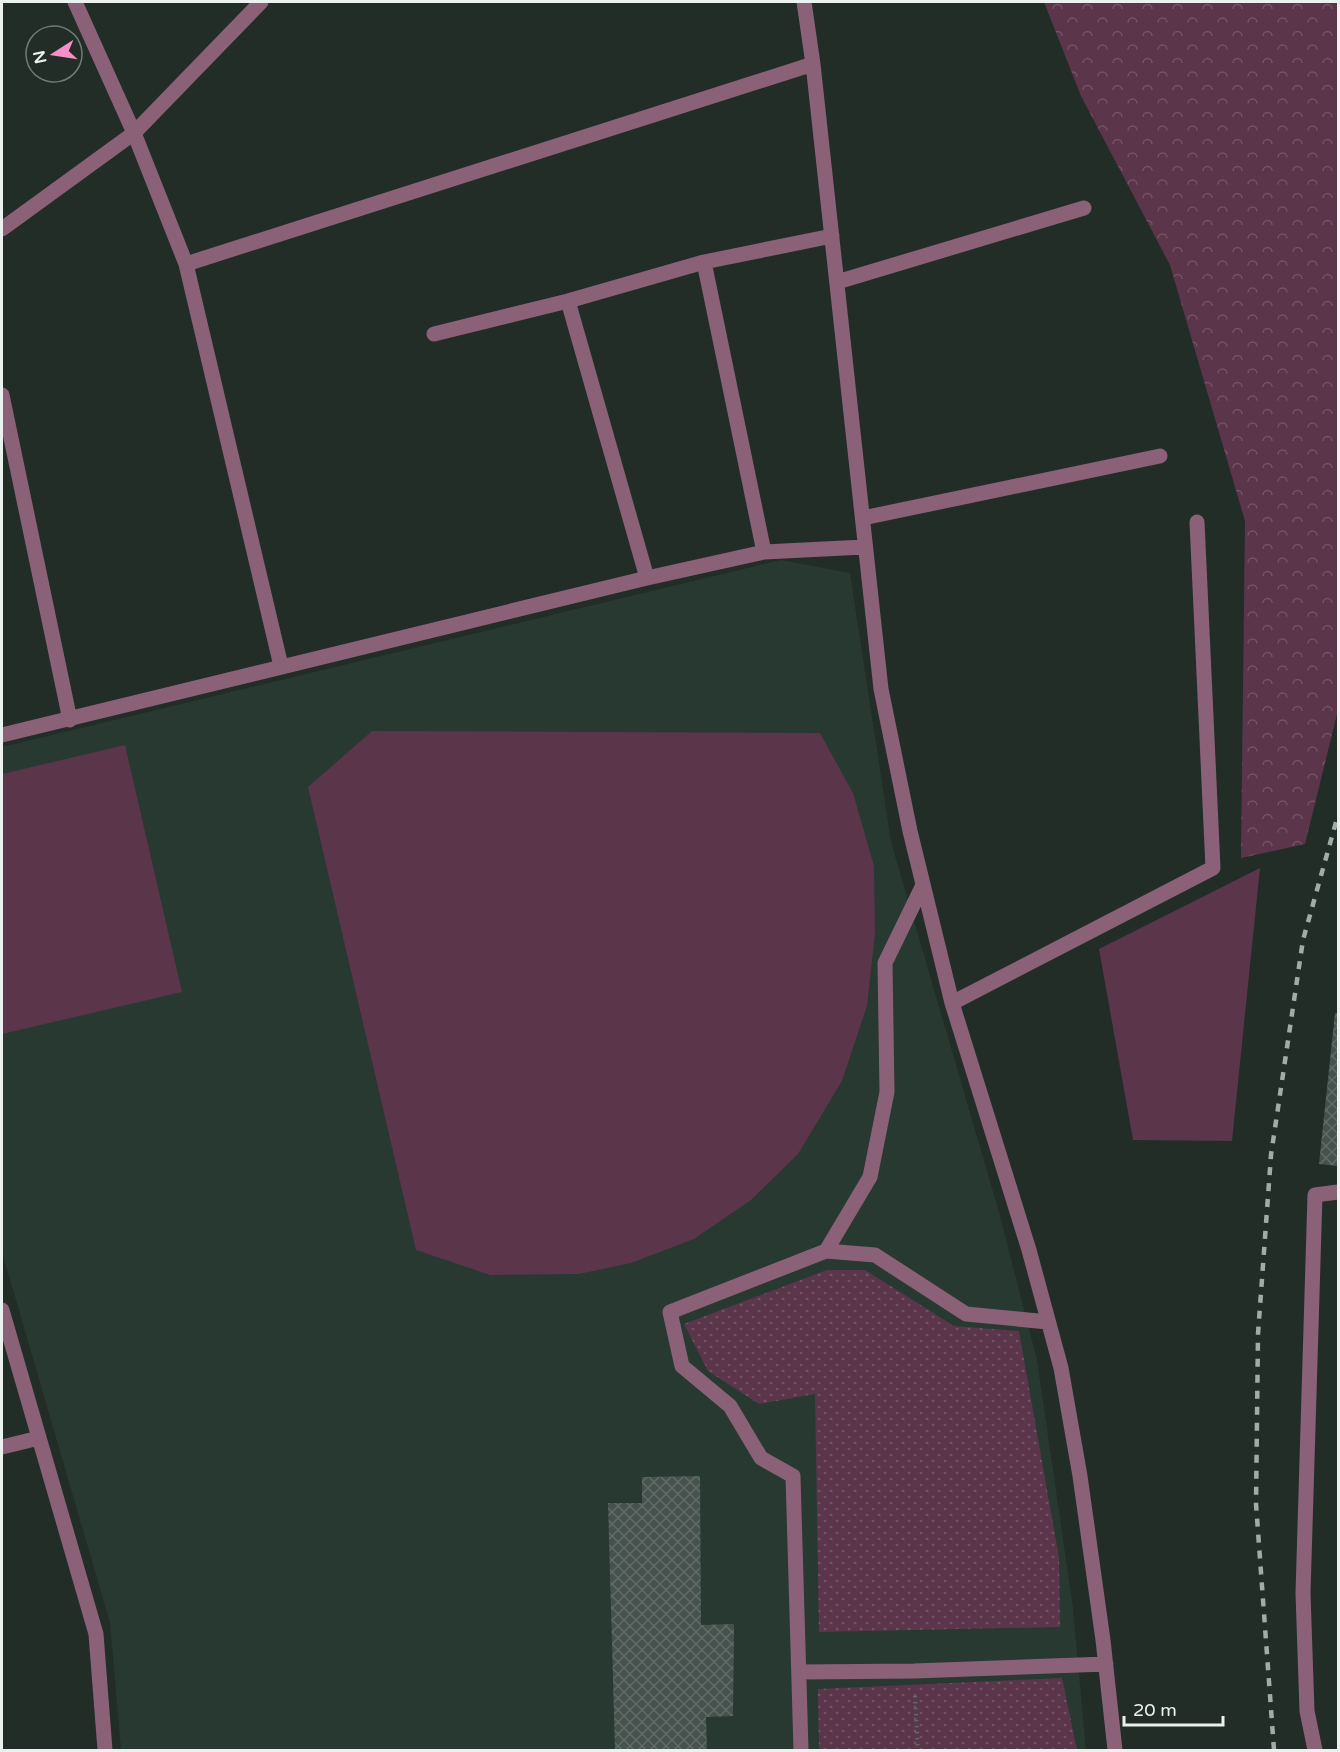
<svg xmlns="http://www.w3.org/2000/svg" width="1340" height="1752" font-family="'Varela Round',sans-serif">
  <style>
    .built { fill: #273931 }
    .grass { fill: url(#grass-dots) }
    .forest { fill: url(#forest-crowns) }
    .park { fill: #5b354a }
    .building { fill: url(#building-cross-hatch) }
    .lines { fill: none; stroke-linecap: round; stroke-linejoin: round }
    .path { stroke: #616a66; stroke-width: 4; stroke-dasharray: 1.5 4.5; stroke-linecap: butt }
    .minor { stroke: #8b6177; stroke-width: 15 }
    .rail { stroke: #a3aba8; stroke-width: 4.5; stroke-dasharray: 8 8; stroke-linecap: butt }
  </style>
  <defs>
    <pattern id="grass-dots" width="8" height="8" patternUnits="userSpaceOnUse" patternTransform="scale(1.5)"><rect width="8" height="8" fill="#5b354a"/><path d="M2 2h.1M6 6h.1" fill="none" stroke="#735364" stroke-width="1.8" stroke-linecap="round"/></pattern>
    <pattern id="forest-crowns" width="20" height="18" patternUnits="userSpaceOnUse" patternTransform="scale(1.5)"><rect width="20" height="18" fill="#5b354a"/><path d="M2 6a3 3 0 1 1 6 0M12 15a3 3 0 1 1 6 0" fill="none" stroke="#735364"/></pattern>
    <pattern id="building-cross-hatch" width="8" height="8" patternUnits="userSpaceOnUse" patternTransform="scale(1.5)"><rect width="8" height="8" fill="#46524d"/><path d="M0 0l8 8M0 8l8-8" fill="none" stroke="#616b67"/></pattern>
  </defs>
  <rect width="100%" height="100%" fill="#222d28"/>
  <path class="built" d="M781,560L850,573L891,842L999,1212L1037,1360L1073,1608L1086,1750H121L110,1623L2,1252V747Z"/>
  <path class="grass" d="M827,1270H865L954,1326L1019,1331L1059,1558L1060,1627L819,1632L815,1394L759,1404L708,1371L684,1324Z
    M1062,1678L1077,1750H819L818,1689Z"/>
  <path class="forest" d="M1044,2H1338V710L1305,844L1241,858L1245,521L1170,265L1081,96Z"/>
  <path class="park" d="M372,731L820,733L853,793L874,866L875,934L867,1006L842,1081L798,1154L751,1200L694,1239L631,1263L579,1274L490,1275L416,1250L308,787Z
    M125,745L182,992L2,1034V774Z
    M1260,868L1232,1141L1133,1140L1099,949Z"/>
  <path class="building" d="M1335,1013H1338V1166L1319,1164Z
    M700,1476L701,1625L734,1624L733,1716L706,1717L707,1750H615L608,1503H642V1477Z"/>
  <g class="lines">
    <path class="path" d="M915,1696L918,1750"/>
    <path class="minor" d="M75,2L134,133L186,264L281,666
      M804,2L813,64L881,689L910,831L952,1003L1029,1250L1061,1368L1080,1476L1103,1640L1115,1750
      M2,229L134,133L261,2
      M704,262L764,552
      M186,264L813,64
      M837,282L1084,208
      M568,301L647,578
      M434,334L568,301L704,262L832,236
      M2,395L70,720
      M863,518L1160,456
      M2,735L647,578L764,552L864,547
      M952,1003L1213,868L1197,522
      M826,1251L870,1177L887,1092L885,963L923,885
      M2,1310L96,1634L105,1750
      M2,1447L39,1438
      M800,1672L914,1671L1106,1664
      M801,1750L793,1476L761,1458L730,1406L682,1366L670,1312L826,1251L875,1255L966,1314L1048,1322
      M1315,1750L1307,1711L1303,1593L1315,1195L1338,1192"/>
    <path class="rail" d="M1274,1750L1256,1504L1258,1334L1271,1155L1303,940L1338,815"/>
  </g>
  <rect width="1340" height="1752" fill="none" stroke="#eaf1ee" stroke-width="6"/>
  <g transform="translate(54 54) rotate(258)"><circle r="28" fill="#222d28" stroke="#727b77" stroke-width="1.5"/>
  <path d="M0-4.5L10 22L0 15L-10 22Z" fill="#f98fc9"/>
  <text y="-9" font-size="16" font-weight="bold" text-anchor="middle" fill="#eaf1ee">N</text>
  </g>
  <path d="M1124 1716v9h99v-9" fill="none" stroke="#eaf1ee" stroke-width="3"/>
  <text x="1133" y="1716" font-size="18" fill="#eaf1ee" stroke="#222d28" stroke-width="4.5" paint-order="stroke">20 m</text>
</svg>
